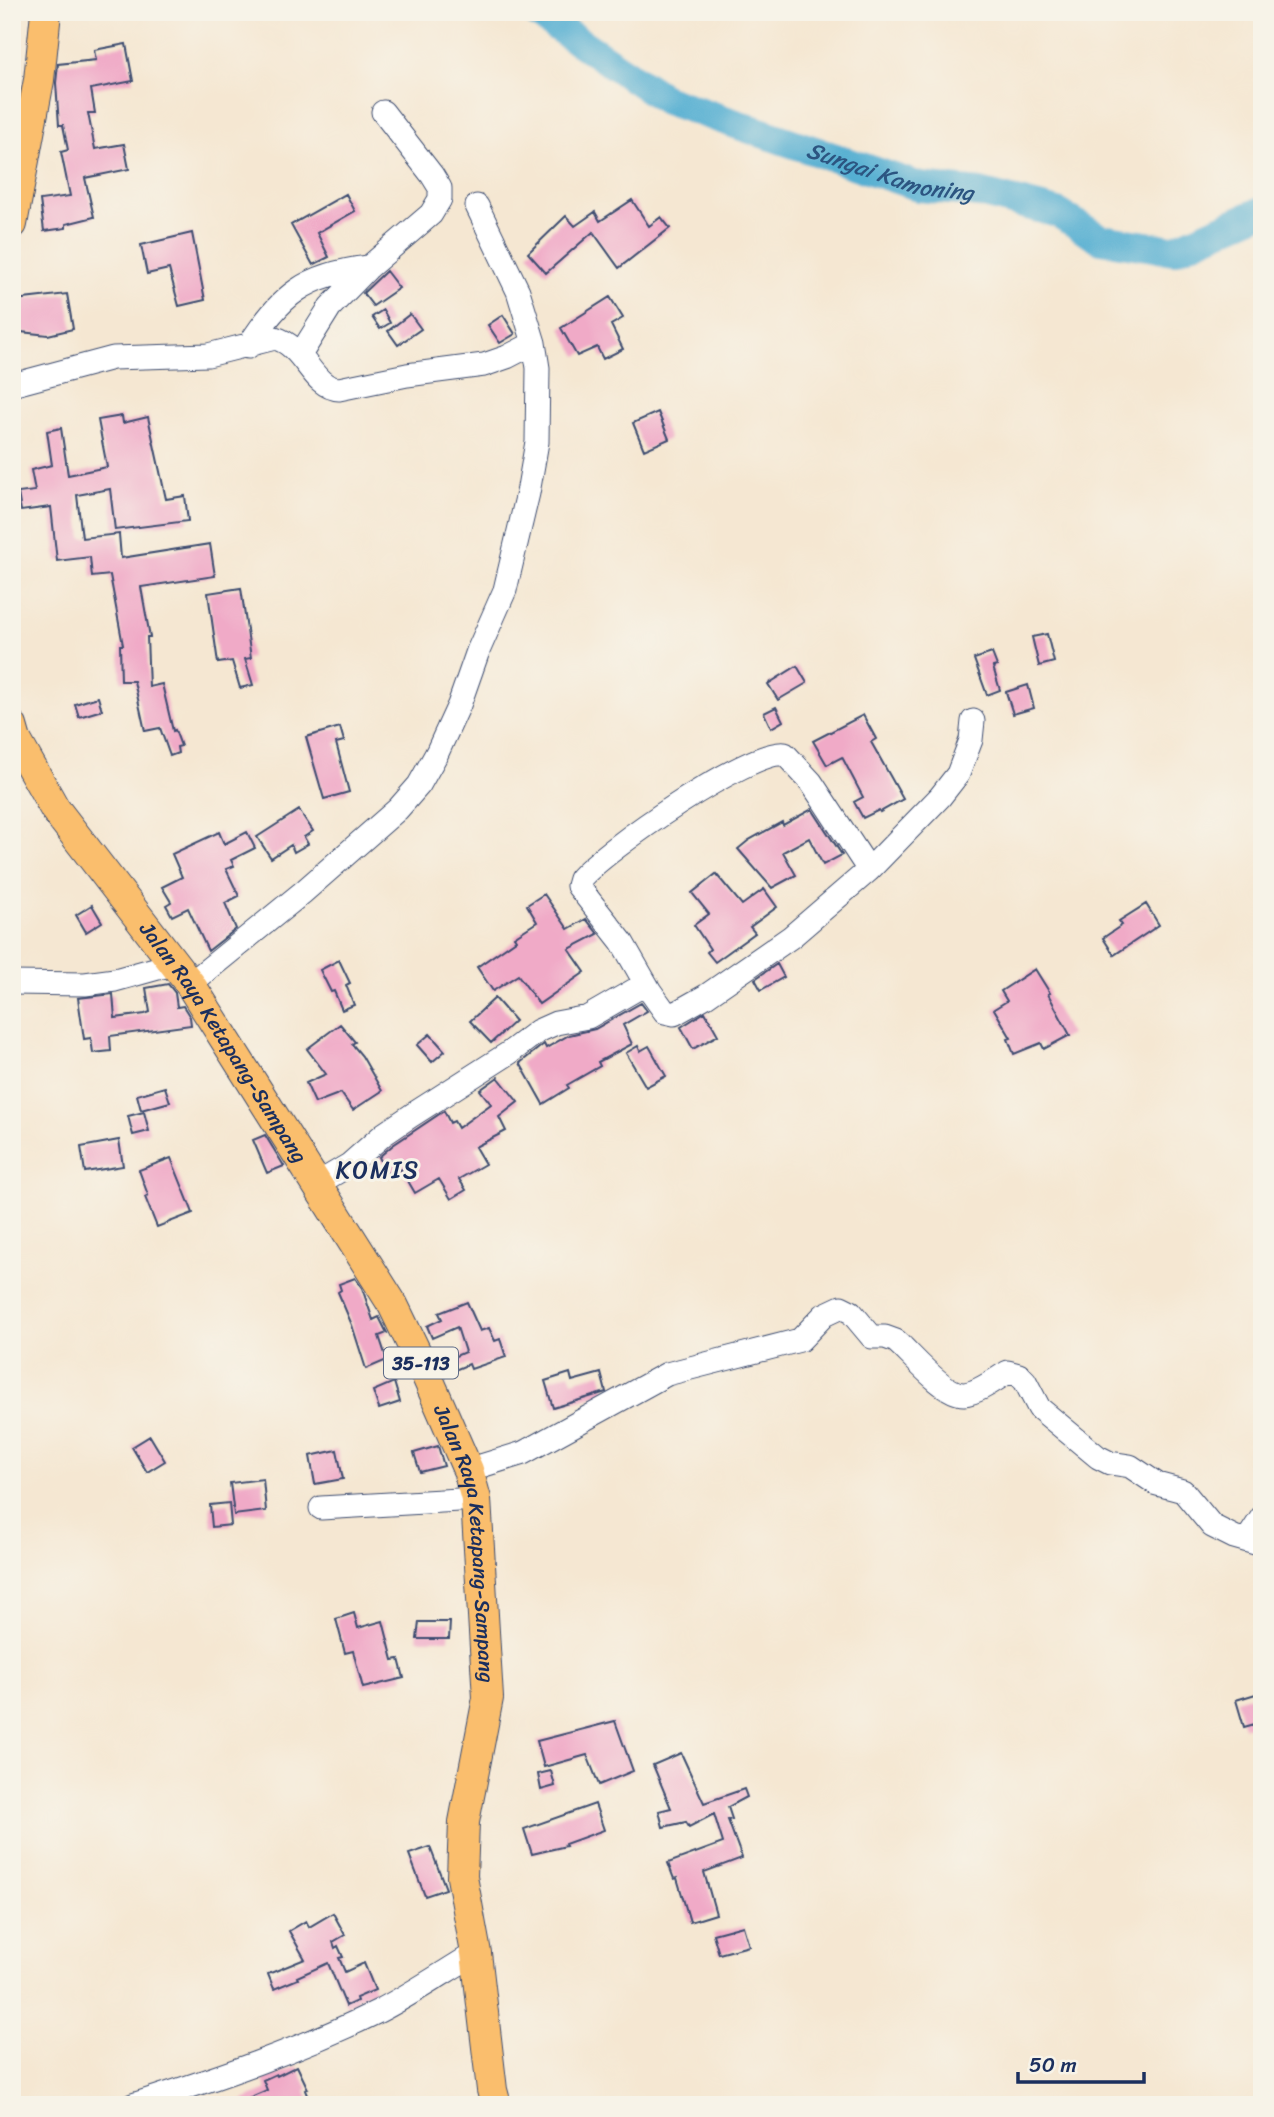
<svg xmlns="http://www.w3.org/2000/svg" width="1274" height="2117" font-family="Sriracha,sans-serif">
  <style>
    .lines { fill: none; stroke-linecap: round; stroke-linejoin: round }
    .river { stroke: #55afd2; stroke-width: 30 }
    .building { fill: #f0aac7 }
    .minor-casing { stroke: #3c4b6f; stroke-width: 25 }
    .major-casing { stroke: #3c4b6f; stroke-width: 32 }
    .minor { stroke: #fff; stroke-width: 23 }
    .major { stroke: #fabe6d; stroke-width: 30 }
    .labels { text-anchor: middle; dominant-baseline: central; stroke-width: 6; stroke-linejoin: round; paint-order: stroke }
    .shield { fill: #f7f3e8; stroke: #5d6a87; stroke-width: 2 }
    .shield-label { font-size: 19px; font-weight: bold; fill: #1b2f5e }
    .street-label { font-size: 21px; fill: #1b2f5e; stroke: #f7f3e8 }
    .water-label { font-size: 23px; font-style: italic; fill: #2c5581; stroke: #f7f3e8 }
    .quarter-label { font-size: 24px; letter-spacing: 2px; fill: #1b2f5e; stroke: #f7f3e8 }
  </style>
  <rect width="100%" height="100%" fill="#f7f3e8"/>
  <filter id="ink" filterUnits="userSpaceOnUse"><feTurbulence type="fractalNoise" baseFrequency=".0143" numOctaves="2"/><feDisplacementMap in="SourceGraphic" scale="14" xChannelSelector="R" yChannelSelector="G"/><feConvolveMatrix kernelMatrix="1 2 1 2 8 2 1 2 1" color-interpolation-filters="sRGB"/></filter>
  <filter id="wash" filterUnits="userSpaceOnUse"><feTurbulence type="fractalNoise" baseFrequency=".00686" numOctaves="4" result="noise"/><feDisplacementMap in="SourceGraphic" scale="28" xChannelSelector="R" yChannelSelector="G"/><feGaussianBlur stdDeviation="1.57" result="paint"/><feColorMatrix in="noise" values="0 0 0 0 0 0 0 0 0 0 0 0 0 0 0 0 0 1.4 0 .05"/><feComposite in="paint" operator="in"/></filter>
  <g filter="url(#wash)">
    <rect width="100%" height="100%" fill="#f5e7d2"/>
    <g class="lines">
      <path class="river" id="s1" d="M535,12L666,100L920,187L980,193L1058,213L1101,239L1173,250L1262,211"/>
    </g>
    <g id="blocks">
      <path class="building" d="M126,44L133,81L91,89L95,113H88L95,149L124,144L129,169L85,178L94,217L66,224V228L44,231L40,200L70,196L61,152L68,150L63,125H59L56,83L58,64L96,60L94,50Z
        M346,194L355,211L317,233L329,257L313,265L291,225Z
        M632,200L649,226L661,217L670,228L619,268L593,232L546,273L528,253L566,216L575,226L595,212L600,221Z
        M192,233L205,300L179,306L169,269L147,274L141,245Z
        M386,271L399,288L373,306L363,293Z
        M67,294L73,329L48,335L12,331L15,300Z
        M610,297L623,318L611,325L623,349L603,359L597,347L577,356L561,328Z
        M383,310L390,323L380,329L372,317Z
        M410,314L421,329L398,345L388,331Z
        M503,315L515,334L500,343L488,325Z
        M658,412L669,439L644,450L633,423Z
        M122,416L123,423L148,417L166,499L185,496L188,521L115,530L110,489L77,495L82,538L119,534L121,558L210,544L215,576L141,587L150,637H147L149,687L162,684L173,731L175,730L181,746L177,747L178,753L170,756L160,728L145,731L134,681H121L120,645H123L110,575L92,577L90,557L57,561L51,507L21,511L18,493L35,491L31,470L52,465L47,431L61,428L68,475L107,467L98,420Z
        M241,588L251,658L245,659L253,685L240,688L232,661L218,663L208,593Z
        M1047,634L1054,662L1039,666L1032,637Z
        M992,653L997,666L993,667L1000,690L987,695L974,659Z
        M797,666L807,683L778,700L768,684Z
        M1028,685L1034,708L1013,714L1006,692Z
        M98,697L102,710L79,717L75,704Z
        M776,707L783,721L771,728L764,713Z
        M863,715L876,739L871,742L903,799L880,812L879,810L863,818L854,802L863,797L842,757L827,765L813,741Z
        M340,727L344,741L336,743L349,792L324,799L306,737Z
        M812,809L842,855L823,865L809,838L783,852L796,875L772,888L738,849L749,840L782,822L783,825Z
        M299,810L313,831L304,837L308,844L294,852L291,845L271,858L257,837Z
        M219,832L224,844L247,832L255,848L231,860L234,866L226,869L239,896L225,903L236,929L208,951L188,908L172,916L166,905L171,902L162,887L182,877L172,854Z
        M716,874L742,905L764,889L777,907L750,927L755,933L715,962L707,952L710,949L694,925L709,914L692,893Z
        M544,894L568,929L586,919L598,934L569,949L585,972L539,1004L518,975L493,991L477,967L516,940L514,937L537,922L527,905Z
        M1146,904L1159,925L1114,955L1103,938L1122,925L1119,921Z
        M92,905L102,922L86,932L76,915Z
        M339,960L350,983L346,985L354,1005L342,1010L334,991L331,992L320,970Z
        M777,964L784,977L761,990L755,979Z
        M1035,969L1050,993L1048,994L1070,1035L1044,1049L1041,1043L1014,1054L1008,1039L1011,1038L994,1009L1007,1001L1001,991Z
        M168,984L175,993L177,1007L183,1006L190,1017L191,1025L110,1036L111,1051L93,1053L91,1038L84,1039L78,998L113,994L115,1018L145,1014L150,1012L146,988Z
        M495,998L515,1021L491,1043L470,1021Z
        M641,1003L647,1011L623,1025L632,1044L598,1062L600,1066L567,1085L569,1088L543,1104L520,1063L544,1044L546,1048L569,1035L595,1029Z
        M705,1012L718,1035L693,1049L681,1027Z
        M340,1024L355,1042L352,1044L362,1056L382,1091L353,1110L341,1093L315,1103L306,1083L326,1074L307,1049Z
        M430,1034L445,1051L432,1062L417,1045Z
        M638,1046L640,1051L649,1046L666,1076L646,1087L626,1053Z
        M498,1077L518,1102L499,1117L506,1131L475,1147L485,1164L459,1179L466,1190L451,1199L439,1179L415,1193L401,1169L388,1176L379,1157L393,1145L444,1111L450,1123L454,1121L458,1128L491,1104L480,1090Z
        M165,1087L170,1102L141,1110L137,1095Z
        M144,1112L149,1131L133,1135L128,1116Z
        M265,1135L284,1166L267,1173L253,1140Z
        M119,1140L123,1166L85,1172L81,1147Z
        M171,1158L193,1213L157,1227L145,1197L148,1195L139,1170Z
        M355,1278L362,1288L373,1320L379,1317L387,1333L379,1336L387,1360L366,1369L352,1325L338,1292L341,1290L339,1284Z
        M467,1302L480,1331L489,1328L495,1341L500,1339L506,1357L471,1369L469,1364L450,1372L446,1360L465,1352L457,1327L432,1338L427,1326L442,1319L439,1313Z
        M570,1373L572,1381L601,1373L606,1392L553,1408L545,1381Z
        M394,1382L400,1402L379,1409L373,1391Z
        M150,1436L165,1461L147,1472L132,1447Z
        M438,1446L444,1466L420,1472L414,1453Z
        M337,1450L343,1479L315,1484L310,1456Z
        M263,1479L266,1511L234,1515L230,1483Z
        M229,1503L231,1525L212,1527L210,1505Z
        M354,1613L358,1628L383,1621L393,1660L399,1659L404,1678L363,1688L353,1651L345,1653L336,1619Z
        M419,1622H450L449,1639H417Z
        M1262,1692V1722L1244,1727L1236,1700Z
        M615,1721L633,1771L599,1785L587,1755L544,1767L537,1741Z
        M681,1753L704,1803L744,1789L747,1797L728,1807L732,1819L728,1820L742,1858L704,1872L716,1914L690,1922L677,1878L674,1879L668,1863L723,1843L714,1814L689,1827L686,1822L663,1827L659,1811L671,1808L653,1765Z
        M551,1771L555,1786L541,1790L538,1774Z
        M595,1804L604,1830L565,1844L566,1846L532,1854L524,1829Z
        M430,1847L446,1889L425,1896L409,1854Z
        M333,1913L345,1935L333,1942L335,1948L338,1946L343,1957L339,1958L345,1972L364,1963L375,1990L356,1998L357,2001L346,2006L328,1963L297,1977L298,1979L274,1989L268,1974L305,1959L289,1931L306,1921L309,1927Z
        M743,1926L749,1946L719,1954L713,1934Z
        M297,2066L308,2089L305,2090L311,2105H232L267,2090L263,2080L276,2074L277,2076Z"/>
    </g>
  </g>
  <g filter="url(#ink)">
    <use href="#blocks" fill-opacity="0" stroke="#3c4b6f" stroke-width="2"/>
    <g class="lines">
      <g class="minor-casing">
        <path id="minor" d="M248,347C280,295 307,274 369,267
          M300,355L330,307L369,267L431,214L440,199V188L432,175L383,112
          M12,385L113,358L208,355L275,338C305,346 312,388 339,389L407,375L484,365L507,357L534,343
          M12,983L85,984L115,980L176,963
          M190,984L302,893L398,809L419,785L437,753L459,705L478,651L505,590L528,493L537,442L538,368L534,343L518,291L477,206
          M650,991L622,942L578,886L580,879C603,851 751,748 785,754L811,782L869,870
          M317,1184L349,1165L384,1134L412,1115L509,1053L538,1031L556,1023L588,1017L640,987L650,991L665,1012L674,1014L706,996L791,937L869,870L940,797L958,774L971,740L973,721
          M468,1470L523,1453L667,1374L800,1340L824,1315L841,1307L851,1312L872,1337H885L896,1341C911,1354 944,1395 964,1394C978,1393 996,1379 1008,1372L1019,1375L1025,1381L1039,1408L1098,1457L1110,1463L1130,1466L1157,1484L1183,1491L1212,1526L1234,1537L1262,1545
          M321,1508L476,1499
          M1247,1540L1262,1517
          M133,2105C217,2078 300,2050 379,2011C412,1994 444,1972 476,1953"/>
      </g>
      <g class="major-casing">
        <g id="major">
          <path d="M12,224L39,80L46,12"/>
          <path id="s2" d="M12,726L16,740L55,809L190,984L393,1305L422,1365L468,1470L476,1499L488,1698L464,1822L462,1877L476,1953L492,2090L496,2105"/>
        </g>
      </g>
      <use href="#minor" class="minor"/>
      <use href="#major" class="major"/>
    </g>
  </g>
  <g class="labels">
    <rect class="shield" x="384" y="1347.5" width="74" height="31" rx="5"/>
    <g class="shield-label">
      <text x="421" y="1363">35-113</text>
    </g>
    <g class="street-label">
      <text stroke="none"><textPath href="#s2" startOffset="382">Jalan Raya Ketapang-Sampang</textPath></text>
      <text stroke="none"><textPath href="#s2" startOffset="948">Jalan Raya Ketapang-Sampang</textPath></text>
    </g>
    <g class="water-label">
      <text stroke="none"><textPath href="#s1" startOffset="394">Sungai Kamoning</textPath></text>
    </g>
    <g class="quarter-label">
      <text x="378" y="1170">KOMIS</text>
    </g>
  </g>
  <rect width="1274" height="2117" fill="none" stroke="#f7f3e8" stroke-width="42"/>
  <path d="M1018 2072v10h126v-10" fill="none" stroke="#1b2f5e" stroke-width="3.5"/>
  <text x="1029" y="2072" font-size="21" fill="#1b2f5e" stroke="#f7f3e8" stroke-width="5" paint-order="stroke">50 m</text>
</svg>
